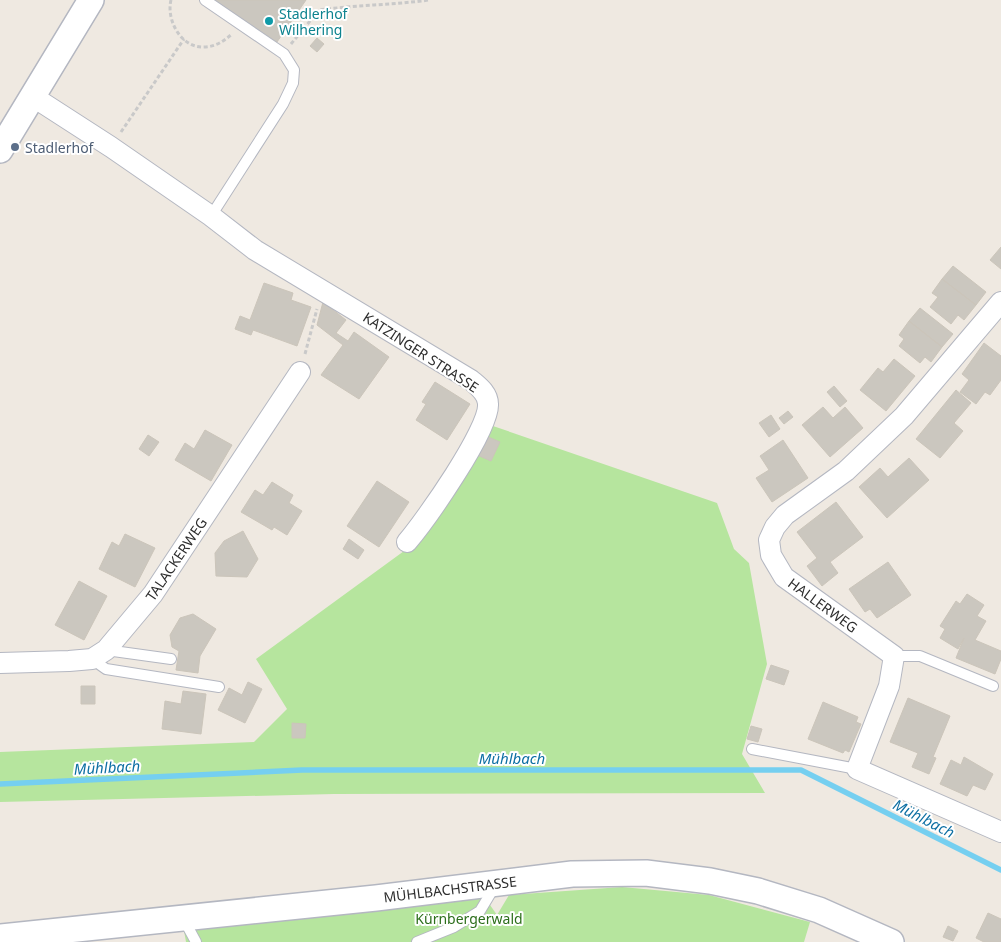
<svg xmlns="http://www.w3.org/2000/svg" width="1001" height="942" font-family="'Noto Sans',sans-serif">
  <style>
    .green { fill: #b6e59e }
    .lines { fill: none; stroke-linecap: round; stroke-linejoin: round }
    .stream { stroke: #75cff0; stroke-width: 5.5 }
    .building { fill: #cbc7bf; stroke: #cbc5ba }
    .service-casing { stroke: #b4b7c1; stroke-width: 12 }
    .minor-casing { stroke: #b4b7c1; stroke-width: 22 }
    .tertiary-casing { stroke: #b4b7c1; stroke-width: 28 }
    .path { stroke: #c9c9c9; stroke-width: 3; stroke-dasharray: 4 2.5; stroke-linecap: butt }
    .service { stroke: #fff; stroke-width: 10 }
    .minor { stroke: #fff; stroke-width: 20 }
    .tertiary { stroke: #fff; stroke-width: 25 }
    .culture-dot { fill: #0f9aa8; stroke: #fff; stroke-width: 2 }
    .service-dot { fill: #5c6f8a; stroke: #fff; stroke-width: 2 }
    .labels { text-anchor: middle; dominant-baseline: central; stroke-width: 4; stroke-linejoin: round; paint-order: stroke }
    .culture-label { font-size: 14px; fill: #0d838f; stroke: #fff; text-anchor: start }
    .service-label { font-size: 14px; fill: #4e5e75; stroke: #fff; text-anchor: start }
    .street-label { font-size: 14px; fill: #2e2e2e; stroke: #fff }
    .park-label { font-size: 14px; fill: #2c6e1b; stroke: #fff }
    .water-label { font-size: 15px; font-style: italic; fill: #0d6fa3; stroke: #fff }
  </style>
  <rect width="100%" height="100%" fill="#efe9e1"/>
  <path class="green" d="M493,426L717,503L734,549L749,563L767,664L742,754L765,793L334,794L0,802V752L254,742L287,709L256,659L415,543Z
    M622,887L709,895L810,922L804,942H186L183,925L481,892L497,915L509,895Z"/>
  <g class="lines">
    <path class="stream" d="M0,784L302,770H801L1001,870"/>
  </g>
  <path class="building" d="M215,0H306L277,42Z
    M317,38L324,44L317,52L310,46Z
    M1001,247V269L990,260Z
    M953,266L986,292L976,305L942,279Z
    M942,279L976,305L964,320L958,315L951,324L930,307L938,297L932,293Z
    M264,283L293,293L291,300L311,307L297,346L253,330L251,335L235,329L240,316L250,320Z
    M323,302L346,320L336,333L348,341L354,332L389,357L359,399L321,375L343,345L317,325Z
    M920,308L953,334L942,347L909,321Z
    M909,321L942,347L931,362L925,357L920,363L899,346L904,339L899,335Z
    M984,343L1001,356V380L990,395L985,392L976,404L960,392L969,380L962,374Z
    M894,359L915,376L886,411L860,390L878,368L883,372Z
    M435,382L470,404L447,440L416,420L426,404L422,402Z
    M834,386L847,401L840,407L827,392Z
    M956,390L971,403L954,423L963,431L940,458L916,439Z
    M823,407L833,418L845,407L863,428L830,457L802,425Z
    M788,411L793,417L784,424L779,418Z
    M771,415L780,429L769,437L759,423Z
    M205,430L232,445L211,481L175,460L185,443L194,449Z
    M148,435L159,442L149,456L139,449Z
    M486,436L500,442L491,461L477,455Z
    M783,440L808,478L772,502L756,478L769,470L760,456Z
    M909,458L929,480L887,518L859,487L880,468L888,477Z
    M377,481L409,502L379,547L347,526Z
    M272,482L293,495L289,503L302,511L287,535L274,527L272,530L241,512L255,490L263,495Z
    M836,502L863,537L830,562L838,573L822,586L807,566L817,558L797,532Z
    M243,531L258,559L247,577L216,576L215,553L224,541Z
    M125,534L155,548L135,587L99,569L112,542L119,546Z
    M349,539L364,550L358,559L343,549Z
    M888,562L911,595L877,618L870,609L865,612L849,589Z
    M79,581L107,596L84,640L55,625Z
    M967,594L984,605L977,616L986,621L975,640L1001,651V659L995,674L956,658L964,638L958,649L940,638L945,629L940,626L956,601L960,604Z
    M193,614L216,629L200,656L198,673L176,670L179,651L172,647L170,635L180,618Z
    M771,665L789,671L784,685L766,679Z
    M248,682L262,689L245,723L218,710L229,688L242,695Z
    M81,686H95V704H81Z
    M183,691L206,694L201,734L162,729L165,701L181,704Z
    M908,698L950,716L933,757L936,758L929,774L912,767L918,753L890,742Z
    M823,702L858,717L856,722L861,724L849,752L845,750L843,753L808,739Z
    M292,723L306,724L305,738H292Z
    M751,726L762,729L758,742L747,739Z
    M964,757L993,774L985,790L973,785L967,796L940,784L951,760L961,765Z
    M988,913L1001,919V942H984L976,938Z
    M948,926L958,931L953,941L943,937Z"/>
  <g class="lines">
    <g class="service-casing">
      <path id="service" d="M205,0L284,54L294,70L293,83L283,104L211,216
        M106,650L171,659
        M894,656H920L993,686
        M92,659L106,669L219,687
        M752,749L857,769
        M183,918L196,942
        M417,942L454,927L480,911L495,886"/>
    </g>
    <g class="minor-casing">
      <path id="minor" d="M32,96L111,147L211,216L255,250L471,380C478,386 488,393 488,404C490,429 425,521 407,542
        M1001,302L904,416L846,471L785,515L775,527L769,540L771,555L784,577L894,656L889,686L857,769L1001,832
        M0,663L69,661L92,659L106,650L153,594L300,372"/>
    </g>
    <g class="tertiary-casing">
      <path id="tertiary" d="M0,150L91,0
        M0,937L376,898L572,874L646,873L710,881L758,891L819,910L891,942"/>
    </g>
    <path class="path" d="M171,0C166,20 181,48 204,47C215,47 224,41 232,34
      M291,44L319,10C356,5 392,5 429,0
      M121,132L184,39
      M305,354L317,309"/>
    <use href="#service" class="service"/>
    <use href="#minor" class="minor"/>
    <use href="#tertiary" class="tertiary"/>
  </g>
  <circle class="culture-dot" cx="269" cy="21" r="5"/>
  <circle class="service-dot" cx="15" cy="147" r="5"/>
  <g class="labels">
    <g class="culture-label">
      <text x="279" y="13">Stadlerhof<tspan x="279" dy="16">Wilhering</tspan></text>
    </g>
    <g class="service-label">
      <text x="25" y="147">Stadlerhof</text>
    </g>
    <g class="street-label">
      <text transform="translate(421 352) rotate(33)">KATZINGER STRASSE</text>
      <text transform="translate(176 559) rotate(-56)">TALACKERWEG</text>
      <text transform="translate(823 605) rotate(36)">HALLERWEG</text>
      <text transform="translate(450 889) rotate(-7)">MÜHLBACHSTRASSE</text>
    </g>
    <g class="park-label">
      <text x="469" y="918">Kürnbergerwald</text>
    </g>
    <g class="water-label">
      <text x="512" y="758">Mühlbach</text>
      <text transform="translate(107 767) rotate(-3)">Mühlbach</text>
      <text transform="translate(924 818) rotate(27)">Mühlbach</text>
    </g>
  </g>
</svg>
